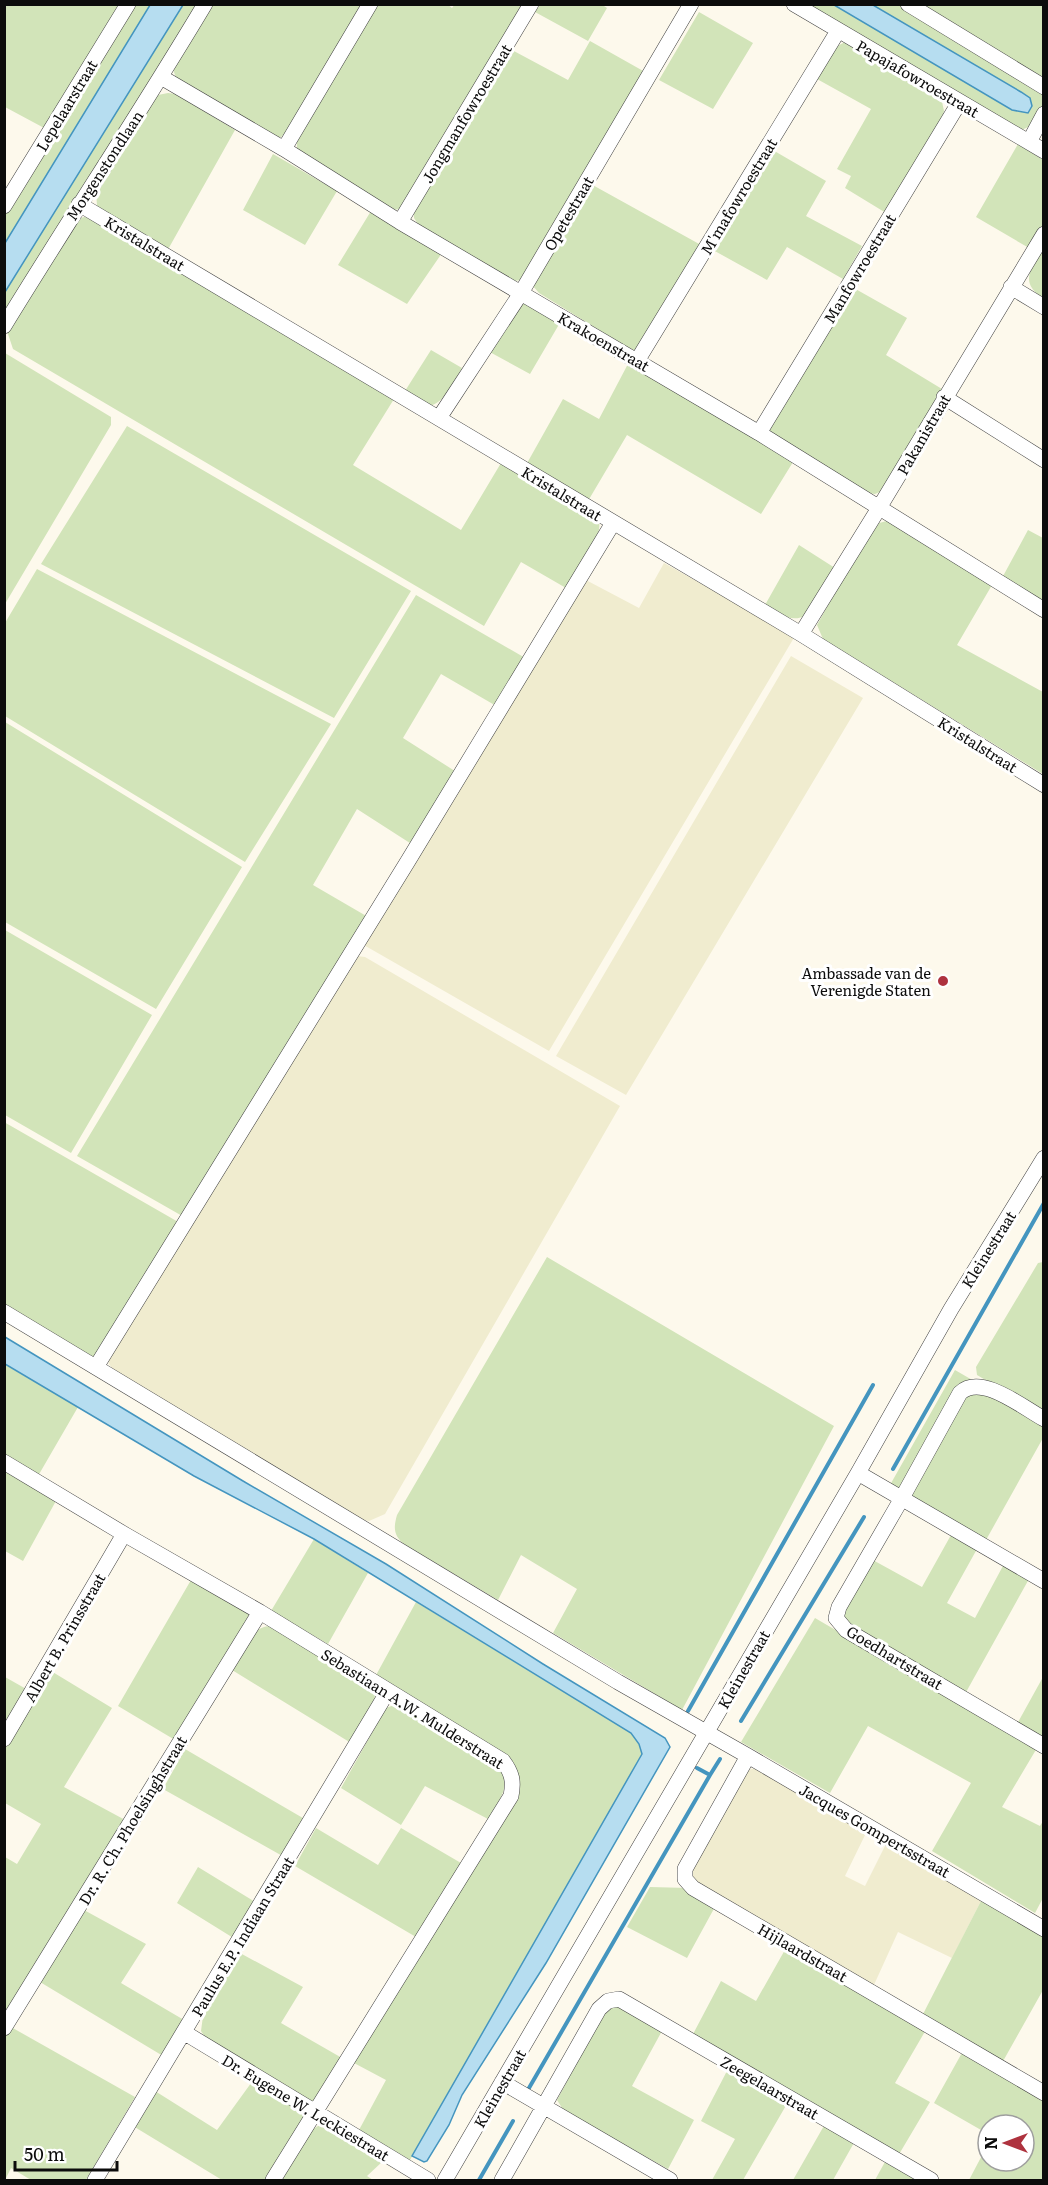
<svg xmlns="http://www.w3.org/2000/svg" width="1048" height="2185" font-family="Literata,serif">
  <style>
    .farmland { fill: #f0eccf }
    .green { fill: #d2e4b9 }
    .water { fill: #b6ddf0; stroke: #4495bf; stroke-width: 1.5 }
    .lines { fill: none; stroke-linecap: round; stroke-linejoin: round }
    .stream { stroke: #4495bf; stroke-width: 4 }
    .minor-casing { stroke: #3f3f3f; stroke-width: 16 }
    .minor { stroke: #fff; stroke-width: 15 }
    .poi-dot { fill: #ae323e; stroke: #fff; stroke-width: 2 }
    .labels { text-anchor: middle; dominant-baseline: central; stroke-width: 6; stroke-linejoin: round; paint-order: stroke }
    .street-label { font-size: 15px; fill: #0c0c0c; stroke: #fff }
    .poi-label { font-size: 15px; fill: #0c0c0c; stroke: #fff; text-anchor: end }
  </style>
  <rect width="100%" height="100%" fill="#fdf9ec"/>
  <path class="farmland" d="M664,563L795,636L549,1051L362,944L584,579L639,608Z
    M791,656L863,698L626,1095L556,1056Z
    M357,956L365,957L620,1106L385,1514L369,1521L359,1519L114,1371L109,1364L108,1356Z
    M751,1769H759L867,1831L845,1876L865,1886L886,1844L982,1899L952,1958L898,1932L873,1987L697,1885L692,1877L691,1865L744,1773Z"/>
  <path class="green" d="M447,4L452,8L455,4L523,5L402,209L390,210L297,150V138L377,5Z
    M601,4L607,8L588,41L535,12L540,5Z
    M4,5H123L46,129L5,107Z
    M133,5H150L5,243L4,215Z
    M183,5H196L5,318L4,292Z
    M211,5H363L286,132L281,137H274L177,81L173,69Z
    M808,5H834L1012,110L1021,92L873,5H900L1026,80L1043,94C1044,108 1037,125 1021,130Z
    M919,5H1043V80Z
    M699,12L753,43L713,109L659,80Z
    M590,41L645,72L521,280L514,281L418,224L414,218V211L512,50L568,80Z
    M847,42L941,97L944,111L942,119L886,213L845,188L851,176L837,169L871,109L817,79C824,66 832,44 847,42Z
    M168,93L176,94L235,130L166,253L97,206L96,190L152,103L158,95Z
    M1018,144L1043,160V224L1029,248L976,217Z
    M771,149L826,181L806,216L862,246L843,279L787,247L767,280L713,250Z
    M273,154L337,191L305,245L243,210Z
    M589,183L701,245L638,349L634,350L627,347L539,293L533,286Z
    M371,211L442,253L407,304L338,265Z
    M84,217L93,218L394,399L353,465L461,530L501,463L598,519C606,536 576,572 566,588L521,562L484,626L13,349L7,331L76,220Z
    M1043,248V298C1018,282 1032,268 1043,248Z
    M852,287L907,318L886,355L942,389L882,491L875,494L868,493L771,435L769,428Z
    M524,301L561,321L530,374L486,350Z
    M431,350L462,368C456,378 441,410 426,405C419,402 412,395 405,391Z
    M5,353L111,417V425L5,604Z
    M629,362L793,462L761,514L627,435L588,501L526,465L563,399L599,419Z
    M127,426L411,591L334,718L41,564Z
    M887,521L992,585L957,645L1043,692V774L823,639L817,625L846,573L879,523Z
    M1028,530L1043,538V602L1002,578Z
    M799,545L835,568L807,615C790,624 780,613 765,605Z
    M37,569L331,724L245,862L5,716V623Z
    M416,595L527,659L498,707L441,674L403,738L458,773L413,845L357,809L313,885L368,917L184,1217L77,1156Z
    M5,722L242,867L156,1009L5,922Z
    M5,930L152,1015L71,1153L5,1115Z
    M4,1122L180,1223L94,1359L5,1304Z
    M547,1257L834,1426L682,1710L553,1633L577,1589L521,1555L498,1600L405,1545C394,1536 393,1529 397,1515Z
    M1043,1262V1414L977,1375L976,1367L1038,1263Z
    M4,1364L78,1407L38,1476L5,1456Z
    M955,1370L1043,1421V1438L986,1540L890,1485Z
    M5,1467L57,1499L23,1561L5,1551Z
    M951,1535L977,1549L947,1603L975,1618L1004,1564L1029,1579L965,1694L843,1619L845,1605L871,1559L922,1587Z
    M314,1539L368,1573L328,1644L271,1611Z
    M191,1580L249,1614L248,1619L175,1740L118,1706Z
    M416,1602L631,1733L639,1744L642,1754L410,2160L359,2130L386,2080L354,2063L516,1797C521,1781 520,1773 511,1759L375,1677Z
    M815,1618L1037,1748L1002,1807L1040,1826L1043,1821V1898L1035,1913L932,1851L971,1783L868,1726L830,1793L741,1742Z
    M269,1626L370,1687L375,1694L374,1705L351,1743L232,1670C241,1654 249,1628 269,1626Z
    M51,1671L112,1708L64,1787L127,1821L5,2020V1857L17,1864L41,1824L5,1803V1749Z
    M5,1677L28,1690L5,1730Z
    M1043,1677V1739L1017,1724Z
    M394,1705H402L497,1762C514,1785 500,1798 488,1819L425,1786L401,1825L341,1788L386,1708Z
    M185,1749L308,1821L286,1858L163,1789Z
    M316,1828L378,1865L401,1828L461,1863L416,1937L295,1866Z
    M198,1867L257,1903L235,1939L177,1903Z
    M650,1887L688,1888L716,1905L687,1958L627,1927Z
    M982,1899L1043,1935V1990L1002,2063L922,2016Z
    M84,1910L146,1944L121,1983L184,2020L163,2056L40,1982Z
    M786,1948L927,2028L895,2083L930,2102L898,2156L692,2036L721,1981L756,2001Z
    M240,1953L303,1987L281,2023L342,2058L317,2099L312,2102L205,2037L201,2031L203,2016Z
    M617,2006L663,2029L632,2086L694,2120L668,2169L564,2111L557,2100L605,2011Z
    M11,2027L135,2097L86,2180H31L11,2168L5,2180L4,2038Z
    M963,2051L1043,2098V2180H969L988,2144V2161H1024V2125H988V2134L934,2103Z
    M728,2069L788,2102L743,2180H712L735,2139L701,2121Z
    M254,2079L303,2109L305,2116L266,2180H222L133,2126L155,2091L217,2130Z
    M825,2124L855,2141L833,2180H793Z
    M328,2125L383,2161L367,2176L373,2180H279L310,2131L318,2126Z
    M886,2160L921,2180H875Z"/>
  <path class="water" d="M150,5H183L5,292V243Z
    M834,5H873L1021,92L1030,98L1032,106L1028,113L1012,110Z
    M5,1337L243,1481L386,1564L543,1664L665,1738L670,1747L546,1963L462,2095L449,2125L427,2161L424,2162L412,2156L642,1754L639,1744L631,1733L314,1539L194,1476L5,1364Z"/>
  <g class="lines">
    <path class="stream" d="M893,1469L1044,1203
      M688,1711L873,1385
      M741,1721L864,1517
      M710,1775L720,1759
      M529,2088L710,1775L697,1768
      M479,2180L513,2121"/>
    <g class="minor-casing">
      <path id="minor" d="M794,4L1044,151
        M908,4L1044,87
        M161,77L284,149L400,222L759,433L1044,610
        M1029,142L1044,114
        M284,149L370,4
        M79,204L801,634L1044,785
        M4,206L128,4
        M400,222L531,4
        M1011,287L1044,307
        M4,326C70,218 140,113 205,4
        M637,361L838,31
        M944,397L1044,460
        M439,418L521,293L691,4
        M759,433L959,103
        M801,634L879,508L1044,234
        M4,1312L618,1682L748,1756L1044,1929
        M96,1367L408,861L613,523
        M1044,1419C1022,1407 981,1373 960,1393L902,1498L839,1607L836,1618L846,1630L1044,1746
        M4,1462L124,1534L260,1612L503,1761C512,1773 514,1781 511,1796L273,2180
        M858,1473L1044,1581
        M4,1739L124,1534
        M748,1756L685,1869V1879L693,1888L1044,2093
        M4,2028L260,1612
        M185,2033L428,2180
        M502,2082L670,2180
        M95,2180L388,1691
        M445,2180L858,1473L951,1309L1044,1158
        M502,2180L599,2009L608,2001L619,1999L931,2180"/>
    </g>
    <use href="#minor" class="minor"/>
  </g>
  <circle class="poi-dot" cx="943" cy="981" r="6"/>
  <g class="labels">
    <g class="street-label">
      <text transform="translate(918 78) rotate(30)">Papajafowroestraat</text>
      <text transform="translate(66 105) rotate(-59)">Lepelaarstraat</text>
      <text transform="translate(466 113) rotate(-59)">Jongmanfowroestraat</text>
      <text transform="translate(104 165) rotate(-57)">Morgenstondlaan</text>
      <text transform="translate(738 196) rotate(-59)">M'mafowroestraat</text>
      <text transform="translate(568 213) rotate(-60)">Opetestraat</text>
      <text transform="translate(145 243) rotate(31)">Kristalstraat</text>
      <text transform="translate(859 268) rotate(-59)">Manfowroestraat</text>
      <text transform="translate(604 341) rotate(30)">Krakoenstraat</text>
      <text transform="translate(923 434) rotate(-60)">Pakanistraat</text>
      <text transform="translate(562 493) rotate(31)">Kristalstraat</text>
      <text transform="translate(978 744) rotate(32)">Kristalstraat</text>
      <text transform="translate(988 1249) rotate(-58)">Kleinestraat</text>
      <text transform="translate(64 1637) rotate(-60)">Albert B. Prinsstraat</text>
      <text transform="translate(895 1657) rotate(31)">Goedhartstraat</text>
      <text transform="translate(743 1669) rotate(-60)">Kleinestraat</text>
      <text transform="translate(413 1708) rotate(32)">Sebastiaan A.W. Mulderstraat</text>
      <text transform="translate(132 1820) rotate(-59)">Dr. R. Ch. Phoelsinghstraat</text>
      <text transform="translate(875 1830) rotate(30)">Jacques Gompertsstraat</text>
      <text transform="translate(242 1936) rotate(-59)">Paulus E.P. Indiaan Straat</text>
      <text transform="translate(803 1952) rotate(30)">Hijlaardstraat</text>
      <text transform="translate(770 2087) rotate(30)">Zeegelaarstraat</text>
      <text transform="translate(499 2088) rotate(-60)">Kleinestraat</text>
      <text transform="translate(306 2107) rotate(31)">Dr. Eugene W. Leckiestraat</text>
    </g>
    <g class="poi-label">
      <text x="931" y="972">Ambassade van de<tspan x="931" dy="17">Verenigde Staten</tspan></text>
    </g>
  </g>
  <rect width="1048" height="2185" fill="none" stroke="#0c0c0c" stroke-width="12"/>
  <g transform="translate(1006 2143) rotate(270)"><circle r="28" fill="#ffffff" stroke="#9e9e9e" stroke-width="1.5"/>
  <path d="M0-4.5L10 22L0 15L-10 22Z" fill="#ae323e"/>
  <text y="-9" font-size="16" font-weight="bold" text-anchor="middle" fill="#0c0c0c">N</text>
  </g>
  <path d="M15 2161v9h102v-9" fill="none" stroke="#0c0c0c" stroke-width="3"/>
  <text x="24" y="2161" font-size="18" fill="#0c0c0c" stroke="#ffffff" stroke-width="4.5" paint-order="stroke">50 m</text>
</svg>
